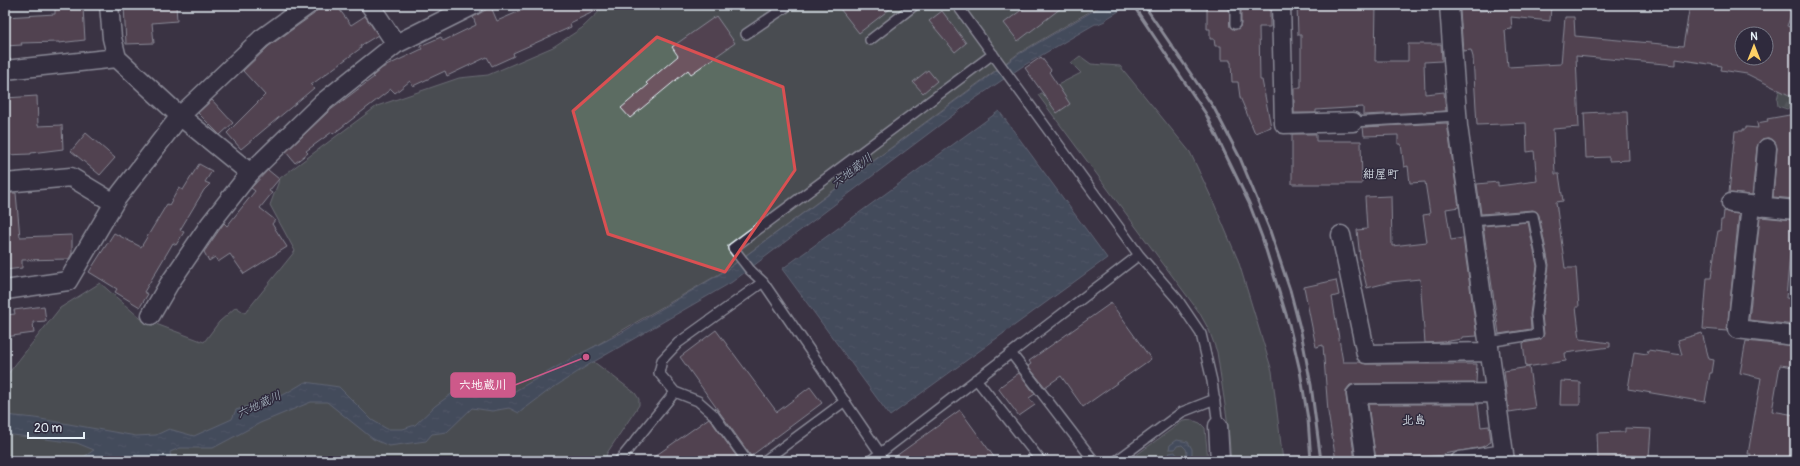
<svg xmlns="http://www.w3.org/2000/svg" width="1800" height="466" font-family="Pangolin,'Klee One',sans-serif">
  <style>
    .grass { fill: #5c6c62; stroke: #a2aead }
    .forest { fill: url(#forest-firs); stroke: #a2aead }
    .water { fill: url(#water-ripples); stroke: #8c9fac }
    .building { fill: #6d5561; stroke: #e8f1f8; fill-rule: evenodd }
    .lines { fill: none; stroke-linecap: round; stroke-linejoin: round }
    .service-casing { stroke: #e8f1f8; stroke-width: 12 }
    .minor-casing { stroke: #e8f1f8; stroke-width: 21 }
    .service { stroke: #2f2a3d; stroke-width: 9 }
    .minor { stroke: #2f2a3d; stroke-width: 18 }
    .rail { stroke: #e8f1f8; stroke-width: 3 }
    .marked { fill: none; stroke: #da5052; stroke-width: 3; stroke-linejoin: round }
    .labels { text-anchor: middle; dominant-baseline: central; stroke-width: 3; stroke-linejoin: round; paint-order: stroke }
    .water-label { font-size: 12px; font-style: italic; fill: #abbac5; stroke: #2f2a3d }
    .neighbourhood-label { font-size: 12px; fill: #e8f1f8; stroke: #2f2a3d }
    .leader { fill: none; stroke: #cd598a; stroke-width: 1.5 }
    .callout-dot { fill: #cd598a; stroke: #2f2a3d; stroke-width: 1.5 }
    .callout { fill: #cd598a; stroke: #cd598a; stroke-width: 1.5 }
    .callout-label { font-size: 12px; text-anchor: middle; font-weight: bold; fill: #fff }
  </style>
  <defs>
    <pattern id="forest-firs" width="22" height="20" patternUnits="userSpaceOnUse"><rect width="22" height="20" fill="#5c6c62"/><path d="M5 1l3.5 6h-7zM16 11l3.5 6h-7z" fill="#738179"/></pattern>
    <pattern id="water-ripples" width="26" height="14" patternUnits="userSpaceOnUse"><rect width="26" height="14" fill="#4f6879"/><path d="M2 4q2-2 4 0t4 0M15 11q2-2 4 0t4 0" fill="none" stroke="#687e8d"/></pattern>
  </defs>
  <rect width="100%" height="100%" fill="#3b3344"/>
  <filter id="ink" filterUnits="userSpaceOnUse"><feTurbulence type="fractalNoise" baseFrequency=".025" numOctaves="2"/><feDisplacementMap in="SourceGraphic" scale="8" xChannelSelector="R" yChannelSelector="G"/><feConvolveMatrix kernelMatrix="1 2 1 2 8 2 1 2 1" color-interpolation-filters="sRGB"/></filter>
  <g filter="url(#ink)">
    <path class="grass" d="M606,5H1101L1019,53L726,270L585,352L594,362L635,393L639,399V405L607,453L605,461H5V373L7,375L60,308L100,283L140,318L204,342L219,322L236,307L245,313L295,251L270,205L280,178L377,106L459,78L488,75L553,47L582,28Z
      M1080,56L1091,64L1120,66L1190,152L1213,201L1238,260L1272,371L1283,461H1231L1228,425L1217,352L1209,330L1199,312L1038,95L1081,73L1071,63Z
      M1192,420L1200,423L1205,428L1208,461H1128L1183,421Z"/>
    <path class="forest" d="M1795,78V104L1787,109L1778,106L1777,99L1781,84Z"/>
    <path class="water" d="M1106,5H1129L1106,19L1105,21L1098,24H1095L1023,66L973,100L732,282L590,364L548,391L519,413L509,408L492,411L472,408L447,432L432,434L426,441L389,446L373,439L327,402H311L260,423L213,448H180L170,452L171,458L197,461H78L94,450L77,443L5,434V415L35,418L136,436L156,435L169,429L194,436L232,419L236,410L285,394L305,382L339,387L372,420L387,429H403L415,425L435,406L461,387L473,382L515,391L574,357L621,333L725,271L1019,54L1100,7Z
      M999,111L1107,258L890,416L782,269Z
      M1177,440L1188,442L1192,449V454L1188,461H1173L1169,453L1175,452L1179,458L1185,457L1187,453L1186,449L1182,445L1177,446L1175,449H1169L1170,445Z"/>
    <path class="building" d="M124,5H176L177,21L152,23L154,43L126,44Z
      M320,5H336L351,25L365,16L378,35L360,46L361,48L311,85L314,88L241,149L227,133L265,95L243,71L269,46L314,14Z
      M534,5H608L570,23L571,27L513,53L514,56L492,66L487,57L447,76L445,71L413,86L410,81L395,93L391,89L333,134L332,132L306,151L308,153L295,163L286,152L328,112L374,77L373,76L382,68L422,49L420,46L441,37L443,41L476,25L473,17L491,7L497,21Z
      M837,5H895L859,33Z
      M1028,5H1065L1018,41L1004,23Z
      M1241,5H1270V27H1259L1260,80H1262L1271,127L1255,133L1240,97L1238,82H1232L1231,62H1230V60H1221V46H1215L1214,39H1210V29H1207V7L1229,6L1230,27L1235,30L1240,27L1241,24Z
      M1297,5H1376L1375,61H1408V44H1441L1442,61L1424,62L1425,94L1444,92L1446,111L1363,115V107L1316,110V113H1294V88H1301V35H1298Z
      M1496,5H1551L1550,21L1511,17L1512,29L1505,30L1508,67L1561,64L1565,17H1574L1575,36L1683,46L1690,5H1795L1787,26L1795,29V98L1747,74L1721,70L1722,66L1676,59V65L1576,56L1579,127L1553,129L1555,174H1559L1563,201L1556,202L1565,268H1576L1579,307H1576L1580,339L1610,343V347L1565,353L1566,361L1526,367L1523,343L1539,340L1542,338L1544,334L1542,315L1549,265L1539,215L1537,212L1533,210L1481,214L1477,184L1498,182V186L1537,181L1534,151L1527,152L1526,123L1477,125L1473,57L1471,50L1463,51L1460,10L1479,8V11L1495,10ZM1742,34H1766V58H1742Z
      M83,8L85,40L59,43V42L21,43L22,45L5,46V17L55,14V9Z
      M942,11L966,43L955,52L929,21Z
      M716,16L735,43L691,74L688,70L630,118L621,108L648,85L646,83L678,56L672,47Z
      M1041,57L1051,70L1049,72L1070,104L1057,113L1025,68Z
      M928,70L937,81L923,93L913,82Z
      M37,96L38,126L62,125L63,149L31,153V154L5,155V98Z
      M212,100L233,123L220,135L198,113Z
      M1604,112H1627L1629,160L1609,161V157L1586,158L1584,113Z
      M1795,114V199L1773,197L1777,148L1773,140L1768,138L1762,139L1757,147L1752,195L1729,193L1735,131H1743V129H1746V127L1758,128L1757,123L1768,121L1767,119Z
      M1447,123L1459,207L1446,209L1451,240L1463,238L1477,336L1462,337V339L1443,342L1425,343L1420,279L1390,282L1367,288L1360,258L1357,230L1367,229L1365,197L1391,196L1392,246L1427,242L1423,215L1430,214L1425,182L1410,183L1408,166L1404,167L1401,144H1398V135L1364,136L1363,127Z
      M86,133L115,158L100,175L71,151Z
      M1292,134H1316V141H1361L1362,184H1292Z
      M199,164L212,171L205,182L210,184L204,190L180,230L184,232L176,245L173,243L144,292L148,294L140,307L115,292L117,289L89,272L114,233L141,247L167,204L169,205L179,188L183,190Z
      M268,170L279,179L269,191L272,193L260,208L275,220L272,224L287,247L244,274L230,254L218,262L215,257L209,261L204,252L224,223L227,226L255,191L251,188Z
      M5,193H16L20,237L72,235V253L69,259L22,260V268L5,270Z
      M1724,211L1730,213L1739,214L1727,331L1703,329L1707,278H1711L1716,242L1718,231H1720L1721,220H1723Z
      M1760,217L1793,220L1786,298L1795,299V325L1749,320Z
      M1528,222L1537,266L1530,314L1531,329L1499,334L1483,226Z
      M1336,280L1339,295L1332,297L1343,362H1360L1366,364H1477L1476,383L1356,384L1350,385L1346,390V396L1355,461H1336L1328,412L1323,345L1316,347L1304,287Z
      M1111,303L1151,359L1083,407L1061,376L1045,387L1028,366L1031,364L1029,361Z
      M44,306L46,321L33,322L34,333L5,337V315L15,314L14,310Z
      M716,330L777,412L810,387L822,403L751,456L680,357Z
      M1702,333L1709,359L1714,360L1712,373H1710L1705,402L1628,389L1634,352L1647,354L1648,350L1682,355L1678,340Z
      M1746,341L1795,346V367L1780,365L1772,411L1795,415V461H1759L1750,459L1751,454H1748L1761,378L1740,373Z
      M1529,367L1535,408L1509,412L1504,371Z
      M1019,373L1035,394L1029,398L1035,405L1019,416L998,388Z
      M1561,381L1580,382V405H1560Z
      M1368,404H1478L1481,427L1489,426L1491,442L1482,447L1444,454V455L1376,461Z
      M960,410L997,461H889Z
      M709,418L740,461H648Z
      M1625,428L1651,429L1649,457L1620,455V458L1598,459L1597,433L1625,432Z"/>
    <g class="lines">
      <g class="service-casing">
        <path id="service" d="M1235,5V24
          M746,34L789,5
          M870,40L915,5
          M1353,122L1457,116
          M1471,221L1533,216L1543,266L1536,315L1538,334L1488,342
          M1139,255L1178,300L1201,334L1212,381L1218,426
          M1011,353L1094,461
          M976,379L1041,461
          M619,461L675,392
          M747,461L714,415L698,401L675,392L659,373L662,360L678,343L763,282
          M764,461L845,401
          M870,461L1139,255L957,5
          M881,461L880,453L763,282L750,270L733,248L993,54
          M1116,461L1182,412L1215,399"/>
      </g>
      <g class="minor-casing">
        <path id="minor" d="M109,5L112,38L117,58L180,116L250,173
          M370,5L396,44
          M1281,5L1284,124L1353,122
          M1449,5L1458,126L1505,461
          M5,70L117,58
          M5,183L71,177L114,203
          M1731,203L1795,210
          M1751,206L1737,329L1795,336
          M1762,207L1767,148
          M1341,235L1366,354L1490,352
          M5,290L68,281L117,198L180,116L261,39L308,5
          M151,315L169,284L210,224L250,173L322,103L396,44L474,5
          M1218,426L1220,461
          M1366,461L1356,394L1496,393
          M1460,461L1504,454"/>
      </g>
      <use href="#service" class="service"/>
      <use href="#minor" class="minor"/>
      <path class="rail" d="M1133,5L1206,114L1249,203L1262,237L1289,324L1300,371L1308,419L1311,461
        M1144,5L1214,108L1240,158L1269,228L1290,290L1301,332L1311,385L1321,461"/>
    </g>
  </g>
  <path d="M0 0H1800V466H0ZM657,37L783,87L795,170L725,272L608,234L573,111Z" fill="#3b3344" fill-opacity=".55" fill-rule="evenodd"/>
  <path class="marked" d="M657,37L783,87L795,170L725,272L608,234L573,111Z"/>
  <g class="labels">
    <g class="water-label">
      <text transform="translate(852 171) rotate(-37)">六地蔵川</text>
      <text transform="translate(259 405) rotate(-25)">六地蔵川</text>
    </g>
    <g class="neighbourhood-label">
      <text x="1381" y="174">紺屋町</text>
      <text x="1414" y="420">北島</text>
    </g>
  </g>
  <path class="leader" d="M586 357L515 385"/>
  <circle class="callout-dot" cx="586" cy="357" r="4"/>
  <rect class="callout" x="451" y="373" width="64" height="24" rx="4"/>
  <g class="callout-label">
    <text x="483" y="389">六地蔵川</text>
  </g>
  <rect width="1800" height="466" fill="none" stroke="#2f2a3d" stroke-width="20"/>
  <rect x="10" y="10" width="1780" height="446" fill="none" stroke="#e8f1f8" stroke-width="1.5" filter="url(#ink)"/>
  <g transform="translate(1754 46)"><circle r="19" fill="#2f2a3d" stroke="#797a88"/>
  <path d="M0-3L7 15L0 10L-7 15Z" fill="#ffd166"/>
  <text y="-6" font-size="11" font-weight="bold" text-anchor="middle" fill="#e8f1f8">N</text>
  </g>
  <path d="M28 432v6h56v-6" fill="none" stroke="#e8f1f8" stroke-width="2"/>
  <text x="34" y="432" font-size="12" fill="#e8f1f8" stroke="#2f2a3d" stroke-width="3" paint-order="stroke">20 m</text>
</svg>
